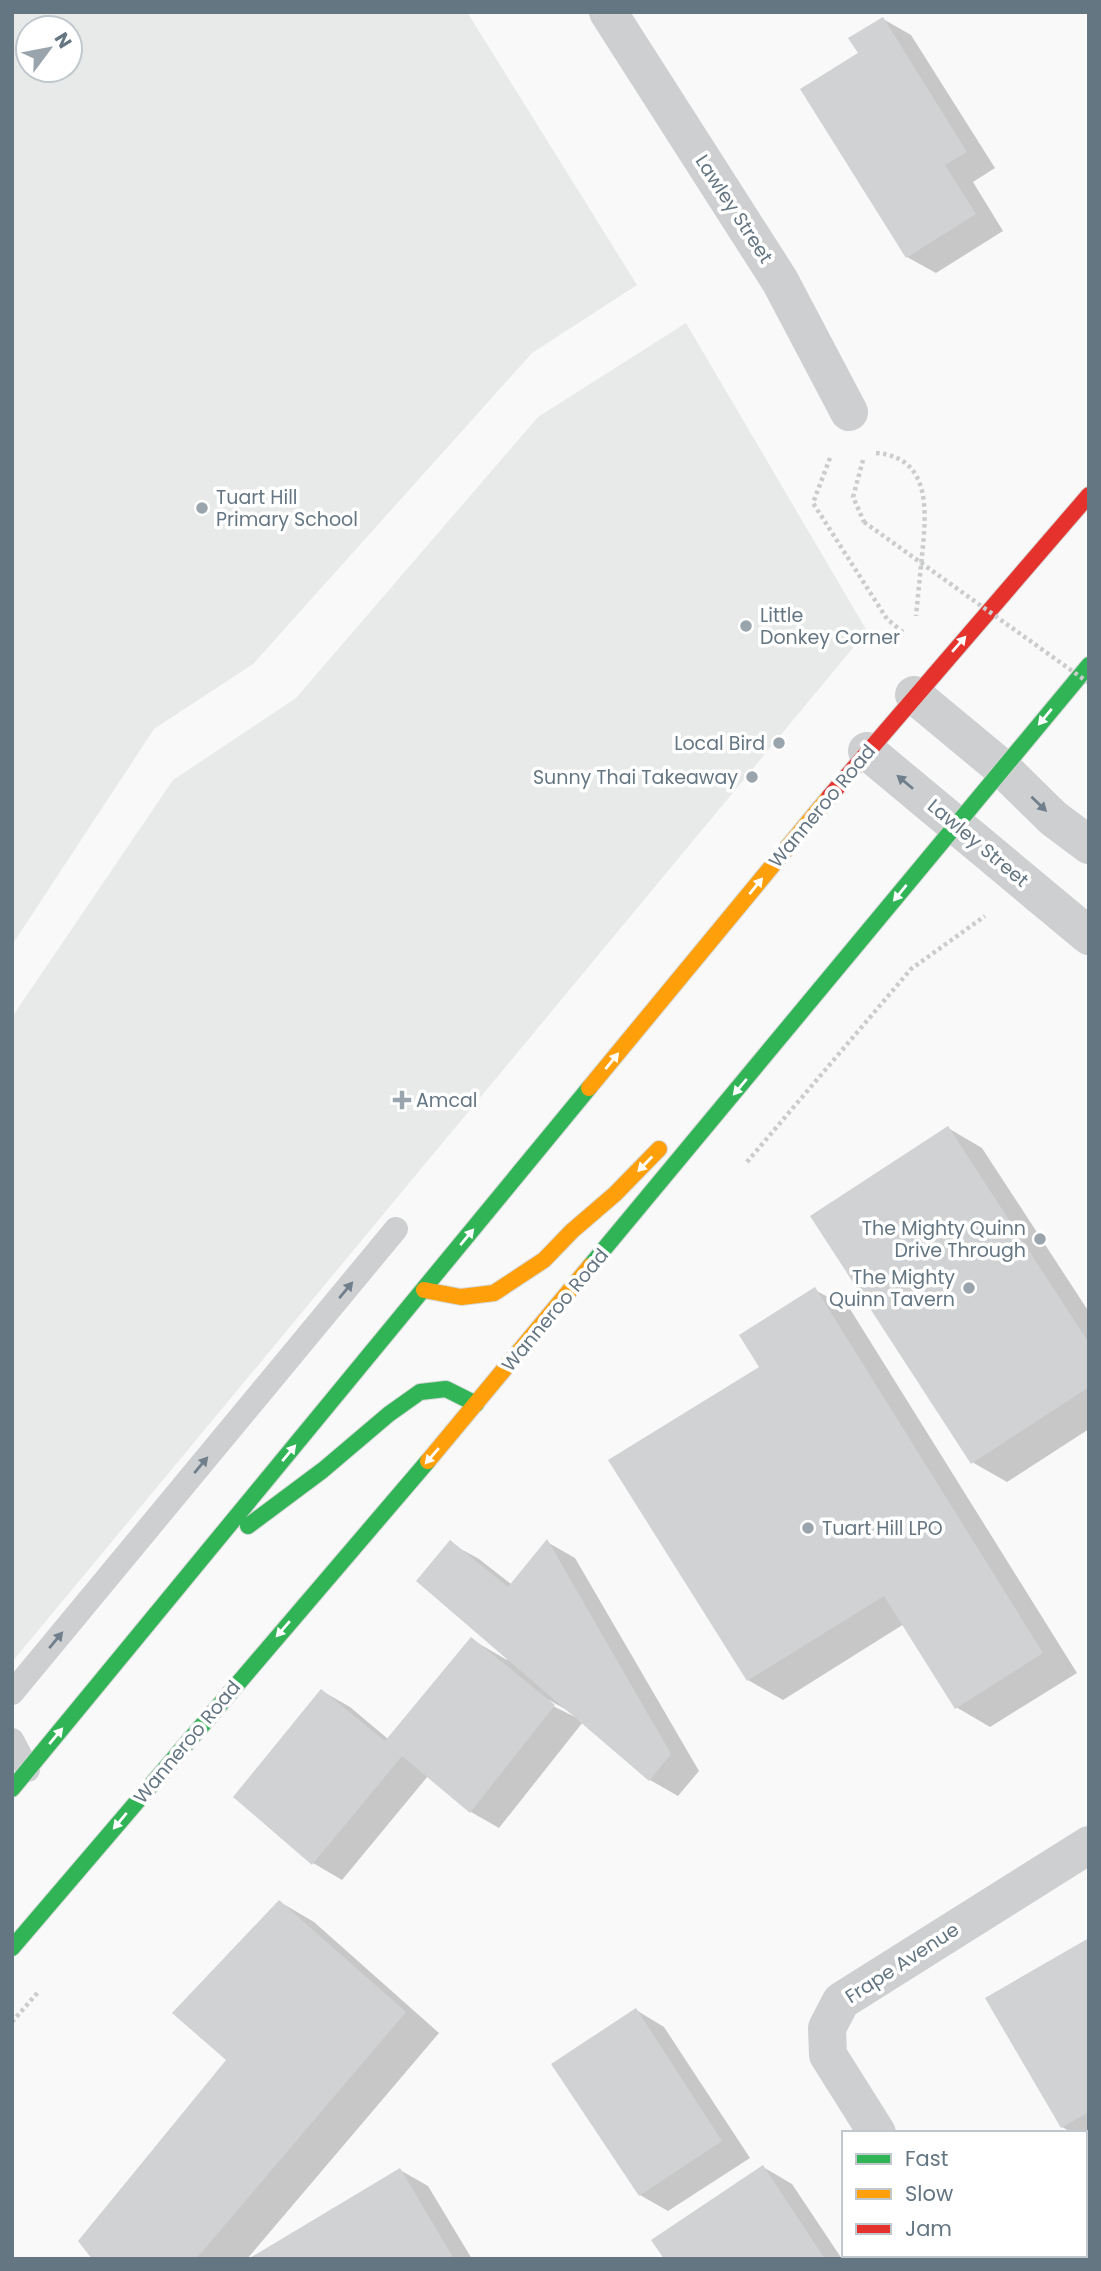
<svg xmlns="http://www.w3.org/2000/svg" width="1101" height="2271" font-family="Poppins,sans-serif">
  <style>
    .built { fill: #e8e9e9; fill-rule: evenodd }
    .shadow { fill: #0003; fill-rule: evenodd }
    .building { fill: #d0d2d3 }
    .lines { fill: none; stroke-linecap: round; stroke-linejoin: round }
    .fast-casing { stroke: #d5d6d6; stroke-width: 18 }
    .slow-casing { stroke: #d5d6d6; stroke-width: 18 }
    .jam-casing { stroke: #d5d6d6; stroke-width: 18 }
    .path { stroke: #cbcccd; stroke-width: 4.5; stroke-dasharray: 3.5 3.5; stroke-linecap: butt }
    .lane { stroke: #cecfd0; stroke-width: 24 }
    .street { stroke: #cecfd0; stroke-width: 38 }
    .fast { stroke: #30b455; stroke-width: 16 }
    .slow { stroke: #ff9f0a; stroke-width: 16 }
    .jam { stroke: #e5322d; stroke-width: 16 }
    .path-bridge { stroke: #cbcccd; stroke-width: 4.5; stroke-dasharray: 3.5 3.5; stroke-linecap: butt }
    .oneway { fill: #fff }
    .oneway2 { fill: #707f8b }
    .poi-dot { fill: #99a4ac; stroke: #fff; stroke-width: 2.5 }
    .labels { text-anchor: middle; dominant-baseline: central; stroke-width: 7; stroke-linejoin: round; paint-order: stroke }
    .street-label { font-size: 19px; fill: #657683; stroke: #fff }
    .poi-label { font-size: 19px; fill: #657683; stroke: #fff; text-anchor: start }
  </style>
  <rect width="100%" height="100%" fill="#f9f9f9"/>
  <path class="built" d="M12,12H467L637,285L532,353L253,664L154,729L12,945ZM28,28H70V70H28Z
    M686,323L867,631L12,1662V1017L173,780L296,698L538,417Z"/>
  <path class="shadow" d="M883,19L911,35L995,168L973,182L1003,231L936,273L907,257Z
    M948,1128L982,1148L1089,1312V1429L1007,1482L972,1462Z
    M815,1290L850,1309L1077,1673L990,1727L956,1707L904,1624L783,1700L748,1680L761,1367Z
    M547,1542L575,1558L699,1771L678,1796L650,1780L583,1722L499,1828L471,1812L428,1776L342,1880L313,1863L236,1797L322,1691L350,1707L388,1739L471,1639L507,1660L508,1658L450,1543L479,1559L511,1584ZM549,1700L572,1713L579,1719L547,1703Z
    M280,1902L314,1922L439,2033L247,2259H94L228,2060Z
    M1089,1940V2142L1085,2140V2133H1073L1062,2127Z
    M636,2010L664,2027L750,2158L668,2211L640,2195Z
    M763,2167L792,2184L842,2259H666Z
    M400,2170L428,2186L472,2259H252Z"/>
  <path class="building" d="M883,17L967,152L945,165L976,214L906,258L800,89L858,53L848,38Z
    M948,1126L1089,1343V1387L971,1464L810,1216Z
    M815,1287L1043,1653L955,1709L884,1596L747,1681L608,1460L759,1367L739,1335Z
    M547,1539L671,1754L649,1781L416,1581L450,1540L508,1587Z
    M471,1637L555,1705L470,1813L402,1756L312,1865L233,1797L321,1689L385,1741Z
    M279,1900L406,2012L196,2259H92L78,2241L226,2060L172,2013Z
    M1089,1938V2112L1061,2128L985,1998Z
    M636,2008L722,2141L639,2196L551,2064Z
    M763,2165L825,2259H664L651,2240Z
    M400,2168L454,2259H248Z"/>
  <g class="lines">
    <g class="fast-casing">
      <path id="fast" d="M590,1266L1089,665
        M248,1526L323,1470L389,1414L420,1392L446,1389L476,1404
        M12,1789L589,1088
        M12,1948L428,1461"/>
    </g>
    <g class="slow-casing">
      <path id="slow" d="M589,1088L829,797
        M424,1290L461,1297L494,1293L544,1260L572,1231L615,1194L659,1149
        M428,1461L590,1266"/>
    </g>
    <g class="jam-casing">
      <path id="jam" d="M829,797L1089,495"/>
    </g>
    <path class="path" d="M876,453C933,457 926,515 922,556C920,576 918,596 916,616
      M830,458L813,503L887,619L904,633
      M863,460L853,497L864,522
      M747,1162L911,969L985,916
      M12,2022L39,1991"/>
    <path class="lane" d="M12,1693L396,1229
      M12,1740L28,1770"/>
    <path class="street" d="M608,12L780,281L849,412
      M914,695L1002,768L1053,818L1089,845
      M867,751L1089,936
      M877,2133L828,2055L827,2028L841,2001L1089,1845
      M953,2255L955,2259"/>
    <use href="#fast" class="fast"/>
    <use href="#slow" class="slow"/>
    <use href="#jam" class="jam"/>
    <path class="path-bridge" d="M864,522L1089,683"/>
  </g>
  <defs><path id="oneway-solid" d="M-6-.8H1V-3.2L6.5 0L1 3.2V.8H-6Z" transform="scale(1.75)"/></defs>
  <g class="oneway">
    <use href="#oneway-solid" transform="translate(959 644) rotate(-49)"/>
    <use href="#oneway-solid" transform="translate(1045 717) rotate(130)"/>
    <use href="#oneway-solid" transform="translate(756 886) rotate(-51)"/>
    <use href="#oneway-solid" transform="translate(900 893) rotate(129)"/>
    <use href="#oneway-solid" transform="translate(612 1061) rotate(-51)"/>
    <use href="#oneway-solid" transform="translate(740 1087) rotate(130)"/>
    <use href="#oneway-solid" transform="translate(645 1164) rotate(134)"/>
    <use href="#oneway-solid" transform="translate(467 1237) rotate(-50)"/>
    <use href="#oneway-solid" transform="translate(289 1453) rotate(-50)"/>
    <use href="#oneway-solid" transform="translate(432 1456) rotate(131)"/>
    <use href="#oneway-solid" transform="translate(283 1629) rotate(131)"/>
    <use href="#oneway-solid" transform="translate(56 1736) rotate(-50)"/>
    <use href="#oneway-solid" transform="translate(120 1821) rotate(130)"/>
  </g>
  <g class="oneway2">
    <use href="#oneway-solid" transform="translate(905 782) rotate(-140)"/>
    <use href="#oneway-solid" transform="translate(1039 804) rotate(44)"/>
    <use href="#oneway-solid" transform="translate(346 1290) rotate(-50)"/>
    <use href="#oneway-solid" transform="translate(201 1465) rotate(-50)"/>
    <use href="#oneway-solid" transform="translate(56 1640) rotate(-50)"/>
  </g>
  <g class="poi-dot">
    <circle cx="202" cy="508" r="7"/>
    <circle cx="746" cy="626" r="7"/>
    <circle cx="779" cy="743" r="7"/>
    <circle cx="752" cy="777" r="7"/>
    <path d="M398.5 1089.5h7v7h7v7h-7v7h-7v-7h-7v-7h7z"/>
    <circle cx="1040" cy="1239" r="7"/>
    <circle cx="969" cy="1288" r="7"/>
    <circle cx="808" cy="1528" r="7"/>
  </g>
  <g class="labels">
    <g class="street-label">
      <text transform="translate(734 209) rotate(57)">Lawley Street</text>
      <text transform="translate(822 806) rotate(-50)">Wanneroo Road</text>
      <text transform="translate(978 843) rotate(40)">Lawley Street</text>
      <text transform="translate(555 1310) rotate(-50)">Wanneroo Road</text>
      <text transform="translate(187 1742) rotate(-50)">Wanneroo Road</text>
      <text transform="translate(902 1963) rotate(-33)">Frape Avenue</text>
    </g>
    <g class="poi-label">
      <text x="216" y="497">Tuart Hill<tspan x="216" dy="22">Primary School</tspan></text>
      <text x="760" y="615">Little<tspan x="760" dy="22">Donkey Corner</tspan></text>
      <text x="765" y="743" text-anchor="end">Local Bird</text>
      <text x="738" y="777" text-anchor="end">Sunny Thai Takeaway</text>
      <text x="416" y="1100">Amcal</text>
      <text x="1026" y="1228" text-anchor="end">The Mighty Quinn<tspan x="1026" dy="22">Drive Through</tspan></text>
      <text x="955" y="1277" text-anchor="end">The Mighty<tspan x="955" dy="22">Quinn Tavern</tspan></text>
      <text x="822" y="1528">Tuart Hill LPO</text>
    </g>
  </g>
  <rect width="1101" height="2271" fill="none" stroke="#657683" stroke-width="28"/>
  <rect x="842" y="2131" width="245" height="126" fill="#ffffff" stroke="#c1c8cd" stroke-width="2"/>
  <rect x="856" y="2154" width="35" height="10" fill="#30b455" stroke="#c1c8cd" stroke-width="2"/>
  <text x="905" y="2166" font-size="21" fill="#657683">Fast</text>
  <rect x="856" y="2189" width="35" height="10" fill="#ff9f0a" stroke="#c1c8cd" stroke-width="2"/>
  <text x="905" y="2201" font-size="21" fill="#657683">Slow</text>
  <rect x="856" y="2224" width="35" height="10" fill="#e5322d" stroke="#c1c8cd" stroke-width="2"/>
  <text x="905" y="2236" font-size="21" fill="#657683">Jam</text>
  <g transform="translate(49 49) rotate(58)"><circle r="33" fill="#ffffff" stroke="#c1c8cd" stroke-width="2"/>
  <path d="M0-5L12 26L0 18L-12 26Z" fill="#99a4ac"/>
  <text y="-10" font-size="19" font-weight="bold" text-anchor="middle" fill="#657683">N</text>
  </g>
</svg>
